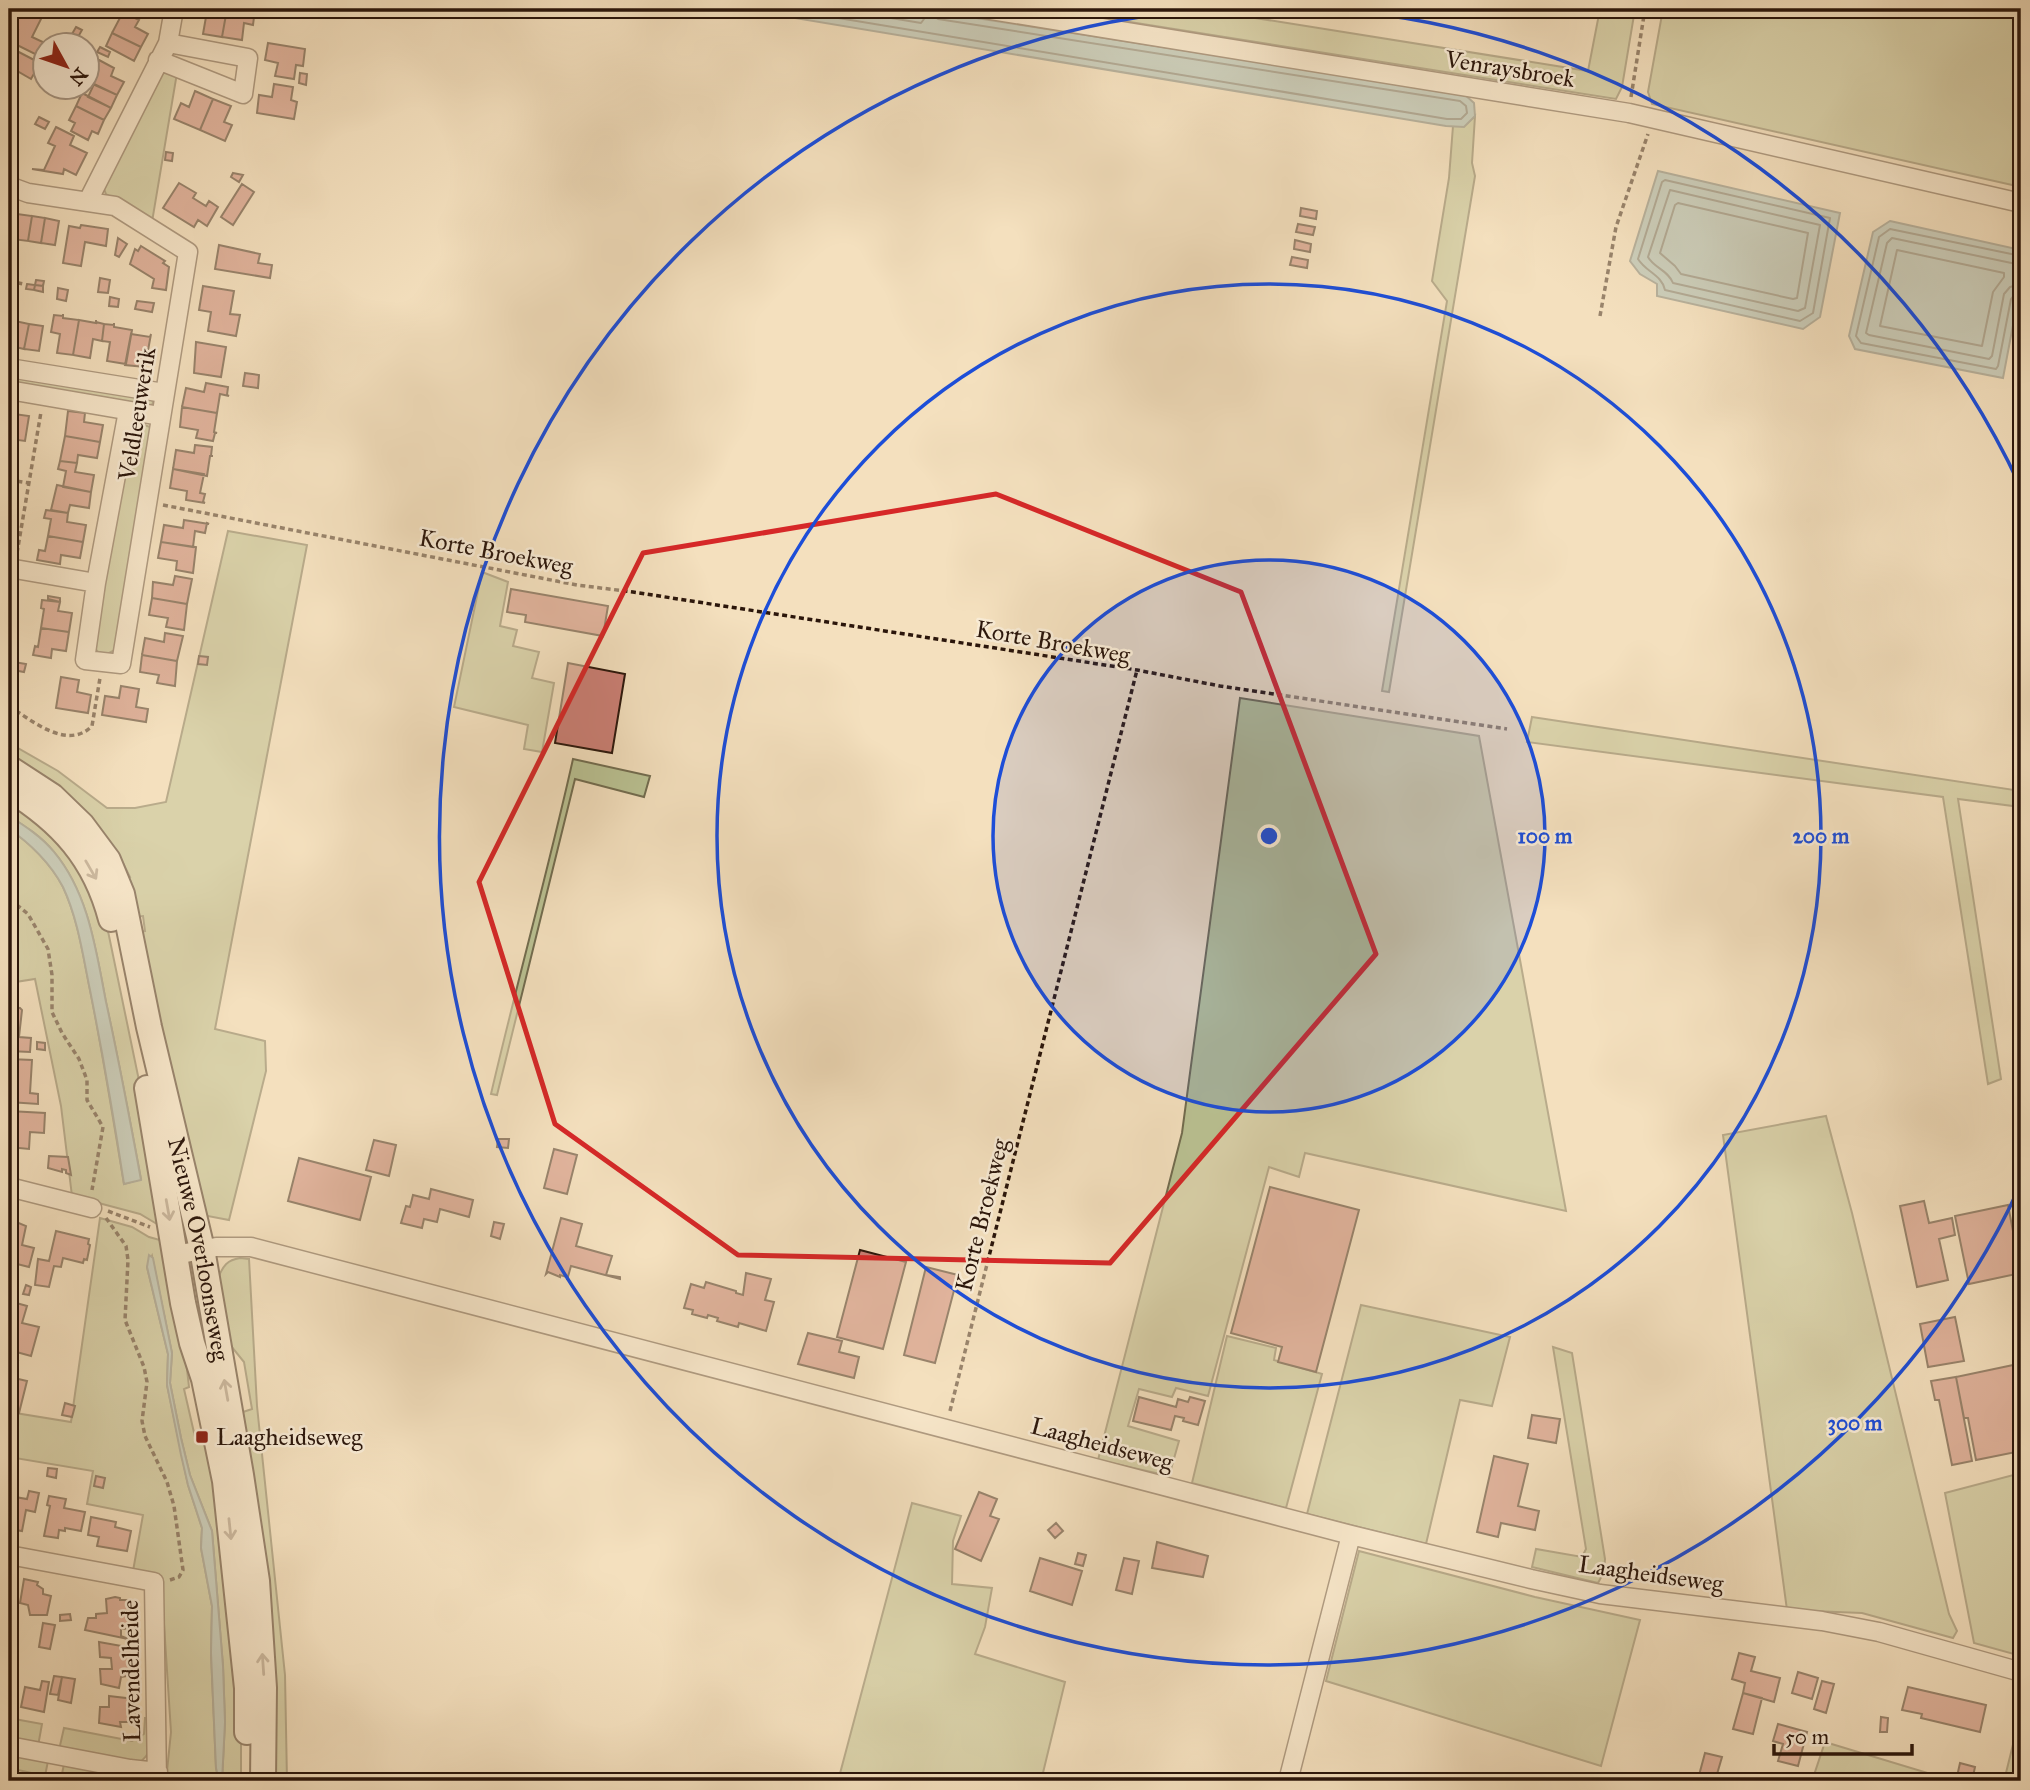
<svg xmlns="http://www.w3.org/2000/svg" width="2030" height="1790" font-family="'IM FELL Great Primer',serif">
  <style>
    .green { fill: #bac293; stroke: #726c4f; stroke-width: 2 }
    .water { fill: #9ebbb9; stroke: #707973; stroke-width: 2 }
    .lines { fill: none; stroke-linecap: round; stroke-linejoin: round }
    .shore { stroke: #646862; stroke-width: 2 }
    .building { fill: #cb7f75; stroke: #2b160b; stroke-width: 2 }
    .street-casing { stroke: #5d4838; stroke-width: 21 }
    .secondary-casing { stroke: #2b160b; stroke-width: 28 }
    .path { stroke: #2b160b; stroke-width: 3.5; stroke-dasharray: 5 3.5; stroke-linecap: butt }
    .street { stroke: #f8ebd5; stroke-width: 18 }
    .secondary { stroke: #f8ebd5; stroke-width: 24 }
    .oneway { stroke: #9c8b7a }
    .marked { fill: none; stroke: #d62828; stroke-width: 5; stroke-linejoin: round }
    .ring { fill: none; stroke: #1d4ed8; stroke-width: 3.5 }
    .poi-dot { fill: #8f2418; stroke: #f8ebd5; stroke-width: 2.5 }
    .labels { text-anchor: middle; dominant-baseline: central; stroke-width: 5; stroke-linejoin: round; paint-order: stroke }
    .street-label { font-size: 24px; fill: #2b160b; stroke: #f8ebd5 }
    .poi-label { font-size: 24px; fill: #2b160b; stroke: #f8ebd5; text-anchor: start }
    .centre { fill: #1d4ed8; stroke: #f8ebd5; stroke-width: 3.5 }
    .ring-label { font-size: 21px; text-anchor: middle; font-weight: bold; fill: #1d4ed8; stroke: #f8ebd5; stroke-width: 5; stroke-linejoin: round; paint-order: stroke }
  </style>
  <rect width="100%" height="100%" fill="#f4e0be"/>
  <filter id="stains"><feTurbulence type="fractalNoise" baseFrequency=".00286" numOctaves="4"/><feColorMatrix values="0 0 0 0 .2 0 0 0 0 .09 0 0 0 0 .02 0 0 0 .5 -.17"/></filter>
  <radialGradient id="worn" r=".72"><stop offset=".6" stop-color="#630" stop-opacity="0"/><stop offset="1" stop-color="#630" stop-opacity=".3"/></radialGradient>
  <path class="green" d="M1048,9H1199L1588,71L1600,9H1635L1622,87L1616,99Z
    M1663,9H2021V187L1652,104L1648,92Z
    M161,67L177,73L152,222L106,194L104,189Z
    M1475,116L1472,163L1475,176L1389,692L1382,691L1447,301L1432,281L1449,178L1453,126H1464Z
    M9,372L151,396L153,403L150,407L9,386Z
    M139,423L150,427L152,432L117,649L107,654L98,652L94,647L127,433L133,425Z
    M228,531L307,545L215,1029L265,1041L266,1071L229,1220L197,1214L136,932L145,931L143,916L134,917L122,881L130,877L123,863L116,866L9,763V743L58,771L107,808H135L166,802Z
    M482,572L508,582L500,626L517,630L513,646L539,652L532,678L554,683L542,752L524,749L528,725L454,707Z
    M1240,698L1479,736L1566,1211L1305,1153L1299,1177L1269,1167L1208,1396L1176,1388L1172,1397L1139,1389L1128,1426L1179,1441L1169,1476L1098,1460L1182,1133Z
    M1532,717L2021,791V807L1958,799L2001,1079L1988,1084L1943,797L1527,742Z
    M573,759L650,776L644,797L575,779L497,1095L491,1094C517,982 548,871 573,759Z
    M9,795L48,823L103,907L148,1124L163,1223L157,1224L140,1214L72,1196L61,1106L35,979L9,983V829C30,843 51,864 63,887C78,919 83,956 90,990C103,1054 113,1119 124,1184L141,1179C130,1120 119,1061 106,1002C96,951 89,894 54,852C42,837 25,826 9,816Z
    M1826,1116L1852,1213L1949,1614L1957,1631L1953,1638L1862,1613L1787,1610L1723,1135Z
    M100,1218L132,1227L149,1237L160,1240L184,1344L189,1387L184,1389L195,1437H204L215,1454L241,1728V1781H222L225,1722L223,1666L212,1531L190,1475L181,1438L170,1383L172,1353L152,1256L147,1267L168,1354L167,1385L188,1485L202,1528L201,1548L212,1606L211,1653L216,1768L219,1781H166L171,1732L161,1578L133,1571L143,1515L87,1504L93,1471L9,1457V1412L71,1422Z
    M240,1258L249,1259L257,1406L285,1675L287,1781H271L241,1447L243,1412L252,1409L244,1362L231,1346L218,1278C223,1266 227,1260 240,1258Z
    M1361,1305L1510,1337L1492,1406L1460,1400L1426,1544L1307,1514Z
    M1227,1336L1276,1348L1274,1360L1322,1374L1286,1508L1192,1483Z
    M1553,1347L1572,1353L1605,1559L1604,1572L1598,1583L1532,1567L1536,1549L1582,1557L1586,1549Z
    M2021,1473V1656L1974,1643L1945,1493Z
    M912,1503L961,1516L953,1541L952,1584L992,1588L985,1627L975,1654L1065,1682L1041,1781H838Z
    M1359,1551L1535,1597L1640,1620L1601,1766L1326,1681Z
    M2021,1712V1781H2004Z
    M9,1718L42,1724L38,1746L9,1740Z
    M145,1718H152C151,1735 155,1754 138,1763L59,1750L64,1728L132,1741L144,1734Z
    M1825,1742L1954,1781H1812Z
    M9,1754L48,1761L45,1776L9,1768Z
    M64,1764L138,1778L143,1781H73L61,1779Z"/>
  <path class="water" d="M741,9H918L1464,94L1474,103L1475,116L1464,127L1446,126Z
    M1658,171L1840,213L1820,317L1803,329L1657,296V284L1640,274L1630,261Z
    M1890,221L2021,250V283L2003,378L1855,349L1849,336L1873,232Z
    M9,816C25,826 42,837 54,852C89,894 96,951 106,1002C119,1061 130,1120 141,1180L124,1184C114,1119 103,1055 90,990C83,956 78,919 63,887C51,864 30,843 9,829Z
    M149,1255L153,1258L172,1353L170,1383L181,1438L190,1475L212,1531L223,1666L225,1722L222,1781H219L216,1768L211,1653L212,1606L201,1548L202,1528L188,1485L181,1455L167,1385L168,1354L147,1267Z"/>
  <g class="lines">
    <path class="shore" d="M784,9L1447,119H1461L1467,113L1466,106L1460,101L938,19L932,15L931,9
      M837,9L921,23L924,19L922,9
      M1665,180L1830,218L1813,313L1800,321L1665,290C1662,275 1646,272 1638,259L1662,182Z
      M1670,190L1820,225L1805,308L1798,311L1673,283C1668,270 1654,268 1648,257Z
      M1678,203L1808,233L1797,298L1793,299L1681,274L1675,266L1660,253L1675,205Z
      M1897,250L2004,273V277L1993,292L1982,346L1880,326Z
      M2021,256L1890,229L1879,237L1856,336L1861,343L1996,369L1998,366L2011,299L2015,294L2021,293
      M2021,265L1892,238L1887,243L1866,333L1869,335L1989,359L1992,356L2004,294L2010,287L2021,284"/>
  </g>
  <path class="building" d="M12,9H31L43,15L32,37L47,44L41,57L11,42L18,30L9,25V16Z
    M199,9H227L222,37L203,34L206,17L197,16Z
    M227,9H255L253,25L244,23L242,40L222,37Z
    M123,12L139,20L135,27L148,34L141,47L112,33Z
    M76,27L82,30L78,37L72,34Z
    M112,33L141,47L134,61L106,46Z
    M268,43L305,49L303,66L296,65L294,79L275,76L278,63L265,60Z
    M100,47L110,52L108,57L97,52Z
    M13,49L40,63L31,79L17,71L9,86V56Z
    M89,53L97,57L95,62L88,59Z
    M99,60L114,68L111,76L124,82L117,95L88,82Z
    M300,73L307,74L306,85L299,83Z
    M94,84L117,95L111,108L88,97Z
    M274,84L293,87L291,100L297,102L294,119L257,113L259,95L272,97Z
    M195,91L213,99L200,130L174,119L181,103L189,107Z
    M82,93L111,108L104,120L76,106Z
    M213,99L231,106L224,122L232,125L225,141L200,130Z
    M76,106L104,120L98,134L92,131L88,140L71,131L75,123L69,120Z
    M39,117L49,122L45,129L35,124Z
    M56,127L74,136L70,145L87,153L76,175L64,169L63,174L32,169L44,170L55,146L48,143Z
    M166,152L173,153L172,161L165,160Z
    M233,173L243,175L239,182L231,177Z
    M179,183L196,193L193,198L206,206L209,201L218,207L207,226L198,220L194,227L163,208Z
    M242,184L254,192L233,225L221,217Z
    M1301,208L1317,211L1316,219L1300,216Z
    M9,212L17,214L12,239L9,238Z
    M17,214L32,216L28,241L12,239Z
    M32,216L45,218L41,243L28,241Z
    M45,218L59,221L55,245L41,243Z
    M1298,224L1315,227L1313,235L1296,232Z
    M81,225L108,229L106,246L85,242L81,266L63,263L69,226L80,228Z
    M118,238L127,244L119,257L115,255Z
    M1295,240L1311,244L1310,252L1294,249Z
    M219,245L260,254L258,263L272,265L270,278L215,269Z
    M141,246L165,261L163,263L169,267L166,290L152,288L154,279L130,264L135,249L138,251Z
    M1292,257L1308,260L1307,268L1290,265Z
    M100,278L110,280L108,293L98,292Z
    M36,280L44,281L43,286L35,285Z
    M27,284L35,285L34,290L26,289Z
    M35,285L43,286V292L34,290Z
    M203,286L234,291L230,314L240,315L236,336L208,331L211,312L199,310Z
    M58,288L68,290L66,301L57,299Z
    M110,297L119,299L118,307L109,306Z
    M137,301L154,303L152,312L135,309Z
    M63,314V318L79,320L73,355L57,353L60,334L51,332L54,315L63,316Z
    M9,320L15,321L11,346H9Z
    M79,320L96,323V320V322L104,324L102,341L93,339L90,358L73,355Z
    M15,321L29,324L24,349L11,346Z
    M114,323V327L132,330L126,364L107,361L110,342L102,341L104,324L114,325Z
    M29,324L43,326L39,351L24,349Z
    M131,334L150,337L151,334L145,367L125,365Z
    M196,342L226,347L221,377L194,373Z
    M245,373L259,375L258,388L243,386Z
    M206,383L228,387L227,395L229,396L220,394L217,413L182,407L186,388L204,392Z
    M182,407L217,413L214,432L217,433H215L213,441L196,438L198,430L180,427Z
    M68,411L85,413L84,422L103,425L100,442L65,436Z
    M9,413L14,414L10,439H9Z
    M14,414L29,416L25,441L10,439Z
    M65,436L100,442L97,458L78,455L77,463L60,461Z
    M195,445L212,447L211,456H213H210L207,476L173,469L176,450L194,453Z
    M60,461L77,463L75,472L94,475L91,492L63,487L66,471L58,469Z
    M173,469L204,474L200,493L205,494L203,502L205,503L186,500L187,491L170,488Z
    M57,485L91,492L89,508L70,505L68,513L51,510Z
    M46,510L68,513L67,522L86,525L83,542L48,536L51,519L44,518Z
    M184,520L209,524L207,523L205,533L195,531L193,547L161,542L164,525L183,528Z
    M48,536L83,542L80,558L61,555L60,564L37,560L39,550L45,551Z
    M161,542L196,547L193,573L176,570L177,561L158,558Z
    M175,576L192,579L187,604L152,598L153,582L173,585Z
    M511,589L608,606L603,636L525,622L526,615L507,612Z
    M48,596L60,598V602L48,599Z
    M152,598L187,604L184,630L166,627L168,618L149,615Z
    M42,600L60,602L58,611L72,613L69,632L41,628L44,609L41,608Z
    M9,609L16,610L13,627L9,626Z
    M41,628L69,632L66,651L52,649L51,658L33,655L35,646L38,647Z
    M165,633L183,636L177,661L142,655L145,638L164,642Z
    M142,655L177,661L175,686L157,683L159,675L140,672Z
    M199,656L208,657L207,665L198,664Z
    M14,662L26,664L24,672L13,670Z
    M568,663L625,674L612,753L555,743Z
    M61,677L79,680L77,692L91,695L88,713L56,708Z
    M121,686L139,689L136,707L148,709L146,722L102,715L105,696L119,698Z
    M10,1007L20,1008L22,1010L19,1037L31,1038L30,1052L9,1051Z
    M37,1042L45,1043V1050L37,1049Z
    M10,1051H18L17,1059H9Z
    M9,1059L32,1060L30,1093L38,1094V1104L9,1102Z
    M9,1111L45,1113L44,1133L30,1132L29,1149L9,1147Z
    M498,1139H509L508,1148L497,1147Z
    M374,1140L396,1145L389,1176L366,1170Z
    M554,1149L577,1155L567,1194L544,1188Z
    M49,1156L68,1157L71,1175L66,1173V1170L62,1169V1172L48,1168Z
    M299,1158L371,1177L360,1220L288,1201Z
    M1270,1187L1359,1210L1316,1372L1278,1362L1282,1347L1231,1333Z
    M431,1189L473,1200L469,1217L440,1209L437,1222L424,1219L422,1228L401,1223L406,1206L410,1207L413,1195L429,1199Z
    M1924,1201L1929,1223L1952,1218L1955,1235L1939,1239L1948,1280L1917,1287L1900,1206Z
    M2008,1205L2021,1273L1969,1284L1955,1216Z
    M561,1218L582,1224L576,1246L612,1256L606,1275L620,1277V1279L571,1266L567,1280V1277L560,1275V1277L548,1272L546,1274Z
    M9,1219L26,1226L22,1245L34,1248L29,1267L9,1262Z
    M494,1222L504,1224L500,1239L491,1236Z
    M56,1231L89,1239L88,1244L90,1245L87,1260L84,1259L83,1263L63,1258L61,1267L54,1266L49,1287L35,1285L38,1259L49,1261Z
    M860,1250L906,1262L883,1349L837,1337Z
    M926,1267L958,1275L935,1363L904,1355Z
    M746,1273L771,1279L765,1300L774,1302L766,1331L739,1323L738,1327L717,1321L718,1318L708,1315L707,1318L692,1314L693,1310L684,1308L691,1284L704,1288L706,1282L736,1291V1293L743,1295Z
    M26,1285L31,1287L29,1295L23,1294Z
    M9,1301L27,1306L22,1323L39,1327L31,1356L9,1350Z
    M1955,1317L1964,1361L1928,1367L1920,1324Z
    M808,1333L842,1341L839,1352L859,1357L854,1378L798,1364Z
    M9,1359L18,1361L14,1378L27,1381L19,1413L9,1411Z
    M2018,1364L2021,1381V1451L1976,1460L1968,1418H1964L1956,1377Z
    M1956,1377L1972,1461L1952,1465L1939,1400H1935L1931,1381Z
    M1139,1397L1176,1407L1178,1399L1188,1402L1190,1397L1205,1401L1198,1425L1183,1421L1184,1418L1175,1416L1171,1430L1133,1421Z
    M65,1403L75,1406L72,1417L62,1415Z
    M1532,1415L1560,1419L1556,1443L1528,1438Z
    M1494,1456L1528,1464L1518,1506L1539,1511L1535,1530L1501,1523L1498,1537L1477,1532Z
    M48,1468L57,1469L56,1478L47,1476Z
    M96,1476L105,1478L103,1488L94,1486Z
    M29,1491L39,1493L35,1512L26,1510L22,1531L9,1529V1496L27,1499Z
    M979,1492L997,1499L990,1516L999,1519L981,1561L955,1549Z
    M49,1496L66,1499L64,1508L85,1512L81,1531L65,1528V1531L59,1530L58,1538L44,1536L50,1506L47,1505Z
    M91,1517L116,1522L115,1527L131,1531L127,1551L97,1546L99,1537L88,1535Z
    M1056,1523L1063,1531L1055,1538L1048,1530Z
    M1157,1542L1208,1556L1203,1577L1152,1568Z
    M1078,1553L1086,1555L1083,1566L1075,1564Z
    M1040,1558L1082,1571L1072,1605L1030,1591Z
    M1124,1558L1139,1561L1132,1594L1116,1590Z
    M24,1579L38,1582L37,1585L43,1589V1594L51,1596L47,1615H30L28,1605L20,1603Z
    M115,1597L120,1598V1600H130L132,1628L121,1629V1636L128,1639L85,1630L88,1618H96V1614L107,1613L106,1599Z
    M70,1614L71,1620L60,1621V1615Z
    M43,1623L55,1625L50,1649L39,1647Z
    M99,1642L133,1648V1675L121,1677L119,1688L101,1684L100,1669H112L111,1658L100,1657Z
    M1739,1653L1755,1657L1751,1671L1780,1678L1774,1702L1743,1693L1745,1683L1732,1679Z
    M1798,1672L1818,1678L1812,1699L1792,1693Z
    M54,1676L62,1677L58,1695L50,1694Z
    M62,1677L75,1679L71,1703L58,1700Z
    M42,1681L49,1682L44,1712L21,1707L25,1687L40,1690Z
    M1822,1681L1834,1684L1826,1713L1814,1709Z
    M1908,1687L1986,1705L1980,1732L1921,1718L1922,1714L1902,1710Z
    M1743,1693L1762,1698L1753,1734L1733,1729Z
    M109,1696L134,1699L135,1722H120L121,1727L99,1723L100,1707H109Z
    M1881,1717L1888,1718L1887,1732H1880Z
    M1778,1724L1807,1732L1798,1766L1778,1761L1783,1744L1773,1741Z
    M1705,1753L1722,1757L1715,1781L1698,1779Z
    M1960,1763L1975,1767L1972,1781H1956Z"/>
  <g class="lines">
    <g class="street-casing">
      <path id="street" d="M985,9L1629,113L2021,203
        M158,60L243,94L248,58L168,43
        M9,186L28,193L115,206L188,252L121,664L85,660L96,583L128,411
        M88,201L168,43L174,9
        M9,368L164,393
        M9,390L160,416
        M9,568L96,583
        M9,1187L92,1208
        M176,1255L216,1247H251L1351,1535L1531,1579L1600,1594L1822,1621L1879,1632L2021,1672
        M9,1555L154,1582L157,1781
        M9,1746L130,1769L158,1772
        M1288,1781L1351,1535"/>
    </g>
    <g class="secondary-casing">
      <g id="secondary">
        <path id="s1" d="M9,768L52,796L82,825L108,860L122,894L149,1027L202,1249L241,1475L257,1581L264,1688L263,1781"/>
        <path d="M9,789C61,821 95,858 111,919"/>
        <path d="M147,1088L183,1303L192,1343L204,1379L225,1481L247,1688V1732"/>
      </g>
    </g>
    <path class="path" d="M1631,97L1645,9
      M9,281L23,284
      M1600,316L1616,227L1648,134
      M9,480L29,483
      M163,505L577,585L633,592L1137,670L1220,686L1507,729
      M17,553L41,412
      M9,706C31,720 67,751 92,726L100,678
      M9,901L17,905L28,914L48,949L52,975V1012L62,1033L79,1059L87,1080V1100L103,1127L92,1190
      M108,1211L150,1227
      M106,1218L126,1246L128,1260L125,1320L144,1367L147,1382L142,1421L145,1436L167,1482L174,1506L183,1570L179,1577L170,1580
      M950,1411L1137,670"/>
    <use href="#street" class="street"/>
    <use href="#secondary" class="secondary"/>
  </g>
  <defs><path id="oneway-shaft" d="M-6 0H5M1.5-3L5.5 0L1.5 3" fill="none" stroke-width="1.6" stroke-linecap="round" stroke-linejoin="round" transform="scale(1.75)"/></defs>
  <g class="oneway">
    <use href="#oneway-shaft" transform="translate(91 870) rotate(60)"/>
    <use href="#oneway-shaft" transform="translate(168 1210) rotate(80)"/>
    <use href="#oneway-shaft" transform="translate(226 1390) rotate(-100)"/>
    <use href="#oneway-shaft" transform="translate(230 1529) rotate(84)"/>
    <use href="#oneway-shaft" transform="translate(263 1664) rotate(-94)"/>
  </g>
  <path d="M0 0H2030V1790H0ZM996,494L1241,592L1376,954L1110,1263L738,1255L555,1124L479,882L643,553Z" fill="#f4e0be" fill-opacity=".55" fill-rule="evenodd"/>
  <path class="marked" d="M996,494L1241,592L1376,954L1110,1263L738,1255L555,1124L479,882L643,553Z"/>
  <circle cx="1269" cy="836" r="276" fill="#1d4ed8" fill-opacity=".12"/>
  <g class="ring">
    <circle cx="1269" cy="836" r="276"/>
    <circle cx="1269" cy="836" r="552"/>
    <path d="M2020 1186A829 829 0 1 1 1211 9M1327 9A829 829 0 0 1 2020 486"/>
  </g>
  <rect class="poi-dot" x="195" y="1430" width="14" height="14" rx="3.5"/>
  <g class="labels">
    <g class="street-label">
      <text transform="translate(1510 69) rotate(9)">Venraysbroek</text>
      <text transform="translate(137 414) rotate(-81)">Veldleeuwerik</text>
      <text transform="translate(496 552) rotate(11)">Korte Broekweg</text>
      <text transform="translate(1053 642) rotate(10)">Korte Broekweg</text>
      <text transform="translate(982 1215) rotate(-76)">Korte Broekweg</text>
      <text stroke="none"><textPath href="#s1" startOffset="537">Nieuwe Overloonseweg</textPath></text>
      <text transform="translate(1102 1444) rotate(15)">Laagheidseweg</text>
      <text transform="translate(1651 1574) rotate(8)">Laagheidseweg</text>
      <text transform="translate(131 1671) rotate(-91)">Lavendelheide</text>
    </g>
    <g class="poi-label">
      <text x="216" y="1437">Laagheidseweg</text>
    </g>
  </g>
  <circle cx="1269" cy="836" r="10" class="centre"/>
  <g class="ring-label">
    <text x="1545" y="843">100 m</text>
    <text x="1821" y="843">200 m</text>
    <text x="1855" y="1430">300 m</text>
  </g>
  <rect width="2030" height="1790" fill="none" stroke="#f4e0be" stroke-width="35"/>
  <rect x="10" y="10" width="2009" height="1769" fill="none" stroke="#2b160b" stroke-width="3.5"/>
  <rect x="18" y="18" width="1995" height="1755" fill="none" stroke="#2b160b" stroke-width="2"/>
  <g transform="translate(66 66) rotate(130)"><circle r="33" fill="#f8ebd5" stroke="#a69684" stroke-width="2"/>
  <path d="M0-5L12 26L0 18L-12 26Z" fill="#8f2418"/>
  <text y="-10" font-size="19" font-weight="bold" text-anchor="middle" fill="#2b160b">N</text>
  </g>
  <path d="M1774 1744v10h138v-10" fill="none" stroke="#2b160b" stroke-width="3.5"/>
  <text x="1785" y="1744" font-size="21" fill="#2b160b" stroke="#f8ebd5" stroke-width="5" paint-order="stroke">50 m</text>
  <rect width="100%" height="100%" filter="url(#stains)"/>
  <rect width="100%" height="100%" fill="url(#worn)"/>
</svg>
